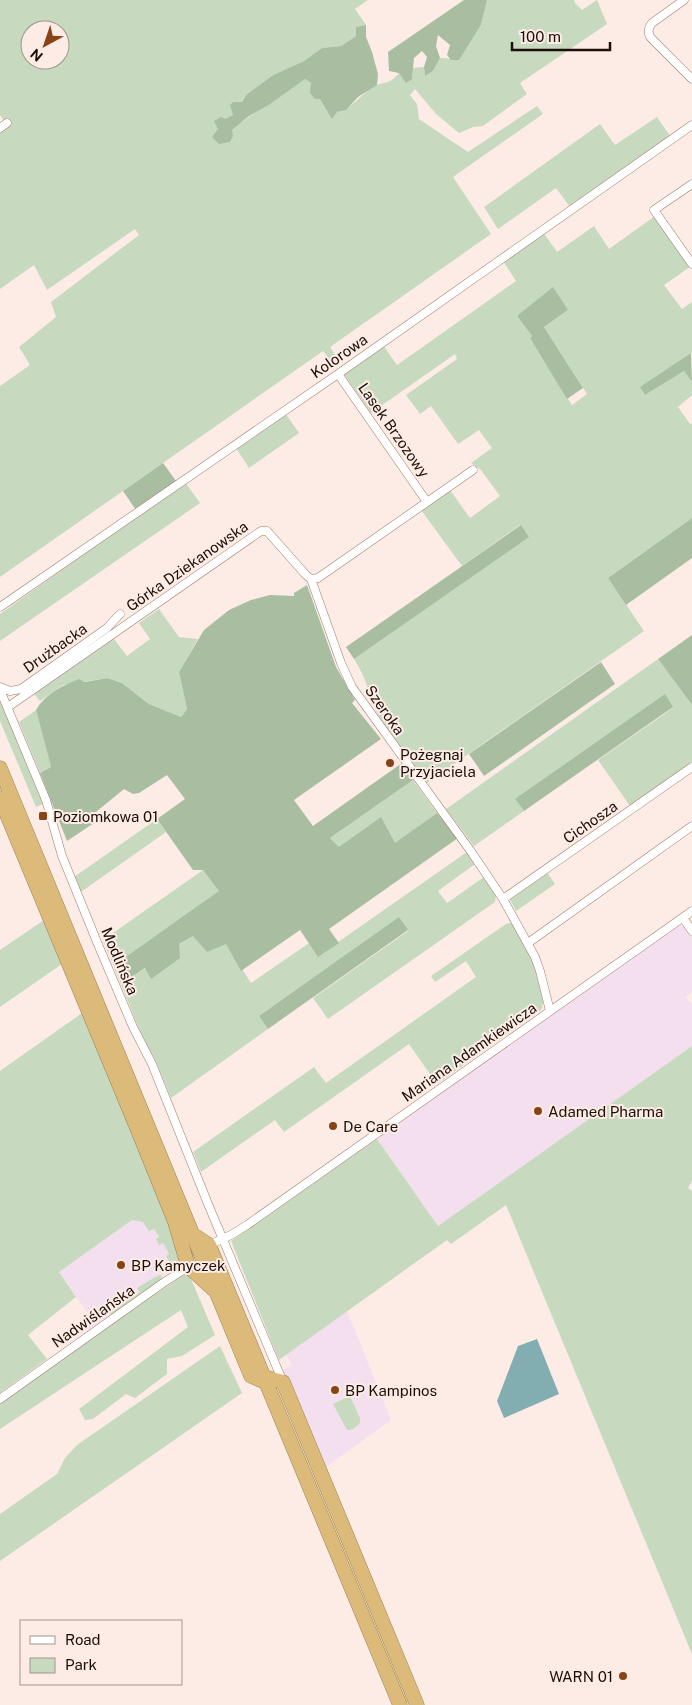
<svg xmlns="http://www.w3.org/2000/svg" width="692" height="1705" font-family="'Public Sans',sans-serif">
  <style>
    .commercial { fill: #f4dfee }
    .green { fill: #c7dac0; fill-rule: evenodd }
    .forest { fill: #a9bea1 }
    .water { fill: #83aeb1 }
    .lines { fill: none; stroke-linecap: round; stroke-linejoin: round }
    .street-casing { stroke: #9e7b6b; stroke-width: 9 }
    .highway-casing { stroke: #997f52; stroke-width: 15 }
    .street { stroke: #fff; stroke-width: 8 }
    .highway { stroke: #dcbb7a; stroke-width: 14 }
    .poi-dot { fill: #874416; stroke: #fcece5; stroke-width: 2 }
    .labels { text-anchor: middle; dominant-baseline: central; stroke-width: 4; stroke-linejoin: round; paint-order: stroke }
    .street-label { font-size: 15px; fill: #1c0f09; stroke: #fcece5 }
    .poi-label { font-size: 15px; fill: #1c0f09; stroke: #fcece5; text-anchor: start }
  </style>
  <rect width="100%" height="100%" fill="#fcece5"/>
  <path class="commercial" d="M679,925L685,927L692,937V992L686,997L692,1005V1046L438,1226L377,1139Z
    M132,1220L143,1222L154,1229L159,1238L156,1240L159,1244L163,1243L169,1254L166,1256L171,1264L177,1266L89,1330L83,1323L90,1316L59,1272Z
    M347,1311L391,1420L322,1470L281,1371L292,1365L286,1355Z"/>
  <path class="green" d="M0,0H368L355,9L366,25L356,27V36L341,46L322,48L304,61L273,75L246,95L233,115L225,119L232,130C254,111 281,96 305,79L311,83L320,99L337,112C352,109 361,94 375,86C387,80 388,86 399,73L412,79L413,68L424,67L425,76L433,71L440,58L459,59L481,25L487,0H574L575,3L582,10L597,0L607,24L520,83L527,94L483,126L473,127L459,133L436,114L415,89L410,95L417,104L419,119L468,152L537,106L543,114L453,177L491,234L330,347L338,359L332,363L323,351L0,577V386L30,365L19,347L56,317L51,302L139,235L135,229L47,290L34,265L0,289V133L8,127L0,115ZM30,30H60V60H30Z
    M657,117L670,136L570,207L556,188L498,229L484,207L600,124L615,145Z
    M655,216L690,267L664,285L682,309L692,302V353L641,387L645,395L684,371L692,382V395L678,407L690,424L692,423V518L608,578L644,631L427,783C417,775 385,729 379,717C370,697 366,677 354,659L529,536L520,525L462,566L421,510L450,490L470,518L500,496L481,470L471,463L492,448L479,430L458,444L431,406L420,414L406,395L457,359L455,354L371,413L343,373L383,345L397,365L516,281L503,261L543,232L557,252L594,226L609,249ZM530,307L568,310L544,327L587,394L572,405L530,338L532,336L517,316Z
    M285,413L299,433L249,468L236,448Z
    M185,482L200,503L0,641V614Z
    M159,609L179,637L198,639L179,672L187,709L181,717L149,704L122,683L107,678L63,685L40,701L34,694L114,639L127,656L150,639L139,623Z
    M658,659L692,705V762L630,806L598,760L673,708L515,799L524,811L474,846L446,809Z
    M0,702L19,744L43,804L36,807L0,721Z
    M36,710L51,767L40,773L19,722Z
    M413,780L437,813L395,844L339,847L330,838Z
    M157,819L166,832L81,892L74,877Z
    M467,852L475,864L438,891L447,903L484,877L496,896L495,902L328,1019L313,998L408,931L399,918L259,1016L268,1029L171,1098L156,1061L144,1041L103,940L203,870L220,891L117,963L125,982L146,968L151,979L179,944L193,936L226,944L251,983L309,943L318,956Z
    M546,871L555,884L516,911L509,898Z
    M44,920L62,964L0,1007V950Z
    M510,923L514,925C524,944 551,990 541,1010L437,1084L409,1044L284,1132L275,1120L201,1172L193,1152L314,1067L326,1083L476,977L466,961L435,982L431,976L506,924Z
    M82,1013L161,1199L182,1265L177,1266L171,1264L166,1256L169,1254L163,1243L159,1245L156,1239L159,1237L154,1229L149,1231L143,1222L132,1220L59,1272L76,1297L28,1335L47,1359L0,1393V1071Z
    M692,1046V1181L688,1188L692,1191V1654L506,1205L451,1244L447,1240L279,1360L231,1241L377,1139L438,1226Z
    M188,1272L215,1335L182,1356L167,1359V1374L135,1398L126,1394L93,1419L85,1420L79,1409L188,1327L181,1310L0,1429V1400Z
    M160,1275L162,1276L161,1280L116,1314H110L109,1308L113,1312L122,1304L119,1300L121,1299L124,1303L140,1292L137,1288C144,1284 152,1278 160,1275Z
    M220,1346L242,1393L0,1561V1514L57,1474L65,1458L77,1445Z
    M350,1396L360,1418V1423C356,1427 352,1431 347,1430L333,1404Z"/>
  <path class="forest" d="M464,0H487L481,25L459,60H451L447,55L450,45L438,35L436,46L440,58L433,71L425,76L424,67L427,57L422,51L414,58L412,79L406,83L399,73L389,71L388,52Z
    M366,25V37L372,52L378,74L377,85L358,97L346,110L337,112L332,119L320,99H315L310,93L311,83L305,79L270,104L249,116L232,130L233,136L230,142L219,144L212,137L218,129L214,121L221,117L225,119L233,115L230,105L233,102H242L246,95L273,75L304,61L322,48L341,46L356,36V27Z
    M553,287L568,310L544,327L583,388L567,399L530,338L532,336L517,316Z
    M691,353L692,382L684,371L645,395L640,387Z
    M163,463L176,481L136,510L123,491Z
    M692,518V558L626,605L608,578Z
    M521,525L529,537L354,659L346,647Z
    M307,585L336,667L355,700L352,703L381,739L294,800L313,826L402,763L413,780L330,838L339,847L381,817L395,843L437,813L458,838L329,929L339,943L318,957L300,930L241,971L226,944L207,952L193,936L179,944L180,958L151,979L145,968L125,982L117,963L219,891L203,870H193L157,819L185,799L167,775L139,793L133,794L124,789L96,812L100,819L67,841L40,773L51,767L36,710C45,694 63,685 79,679L85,682L107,678L122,683L149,704L181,717L187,709L179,672L204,630L229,610L251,600L270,595L294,596V593Z
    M692,635V705L658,659Z
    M601,662L615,684L484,776L469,754Z
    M665,694L673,707L524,811L515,799Z
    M399,917L408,930L268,1029L259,1016Z"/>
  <path class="water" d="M537,1339L559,1394L504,1418L497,1401L518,1346Z"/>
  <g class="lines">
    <g class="street-casing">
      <path id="street" d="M684,0L652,23C648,28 647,34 652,39L692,79
        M0,128L7,123
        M692,184L654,210L692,264
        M338,374L427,502
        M311,579L341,663L352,687L470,850L503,899L535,957L540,971L550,1011
        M0,607L338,374L692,125
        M0,687L10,691L21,689L107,628L120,614
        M0,690L46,800L62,856L97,942L133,1027L152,1064L208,1204L283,1382
        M8,707L261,531H267L306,575L311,579L318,578L473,470
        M503,899L692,767
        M683,918L692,931
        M528,943L692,826
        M209,1245L231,1235L247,1225L692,911
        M0,1399L163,1283L191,1265"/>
    </g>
    <g class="highway-casing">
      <path id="highway" d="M0,768L251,1376L267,1383
        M0,798L135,1123L175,1222L188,1266L213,1289
        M192,1234L209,1245L400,1705
        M264,1377L283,1382L417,1705"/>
    </g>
    <use href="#street" class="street"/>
    <use href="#highway" class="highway"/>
  </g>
  <g class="poi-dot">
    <circle cx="390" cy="763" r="5"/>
    <rect x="38" y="811" width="10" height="10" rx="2.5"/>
    <circle cx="538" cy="1111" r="5"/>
    <circle cx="333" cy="1126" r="5"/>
    <circle cx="121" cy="1265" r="5"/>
    <circle cx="335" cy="1390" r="5"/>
    <circle cx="623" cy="1676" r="5"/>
  </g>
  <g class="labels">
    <g class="street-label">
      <text transform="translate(339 356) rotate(-35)">Kolorowa</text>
      <text transform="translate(394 430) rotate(55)">Lasek Brzozowy</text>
      <text transform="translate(187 566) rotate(-35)">Górka Dziekanowska</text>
      <text transform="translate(55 648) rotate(-35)">Drużbacka</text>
      <text transform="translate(385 710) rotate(55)">Szeroka</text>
      <text transform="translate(590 822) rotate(-35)">Cichosza</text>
      <text transform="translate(120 961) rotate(67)">Modlińska</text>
      <text transform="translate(469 1052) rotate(-35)">Mariana Adamkiewicza</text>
      <text transform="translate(93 1316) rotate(-35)">Nadwiślańska</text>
    </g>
    <g class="poi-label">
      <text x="400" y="754">Pożegnaj<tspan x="400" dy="17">Przyjaciela</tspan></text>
      <text x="53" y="816">Poziomkowa 01</text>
      <text x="548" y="1111">Adamed Pharma</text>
      <text x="343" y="1126">De Care</text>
      <text x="131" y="1265">BP Kamyczek</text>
      <text x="345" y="1390">BP Kampinos</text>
      <text x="613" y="1676" text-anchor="end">WARN 01</text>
    </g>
  </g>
  <rect x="20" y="1620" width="162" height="65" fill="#fcece5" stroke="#a2948d"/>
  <rect x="30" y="1636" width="25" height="8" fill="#ffffff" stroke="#a2948d"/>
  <text x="65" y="1645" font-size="15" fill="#1c0f09">Road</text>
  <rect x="30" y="1658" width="25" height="15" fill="#c7dac0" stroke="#a2948d"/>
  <text x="65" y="1670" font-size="15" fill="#1c0f09">Park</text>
  <g transform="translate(45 45) rotate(220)"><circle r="24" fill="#fcece5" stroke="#a2948d"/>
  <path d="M0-4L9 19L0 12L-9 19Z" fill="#874416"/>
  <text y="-8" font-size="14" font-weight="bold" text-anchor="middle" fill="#1c0f09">N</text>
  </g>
  <path d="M512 42v8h98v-8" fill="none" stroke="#1c0f09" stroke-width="2.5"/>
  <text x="520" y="42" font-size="15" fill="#1c0f09" stroke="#fcece5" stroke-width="4" paint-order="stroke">100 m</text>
</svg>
